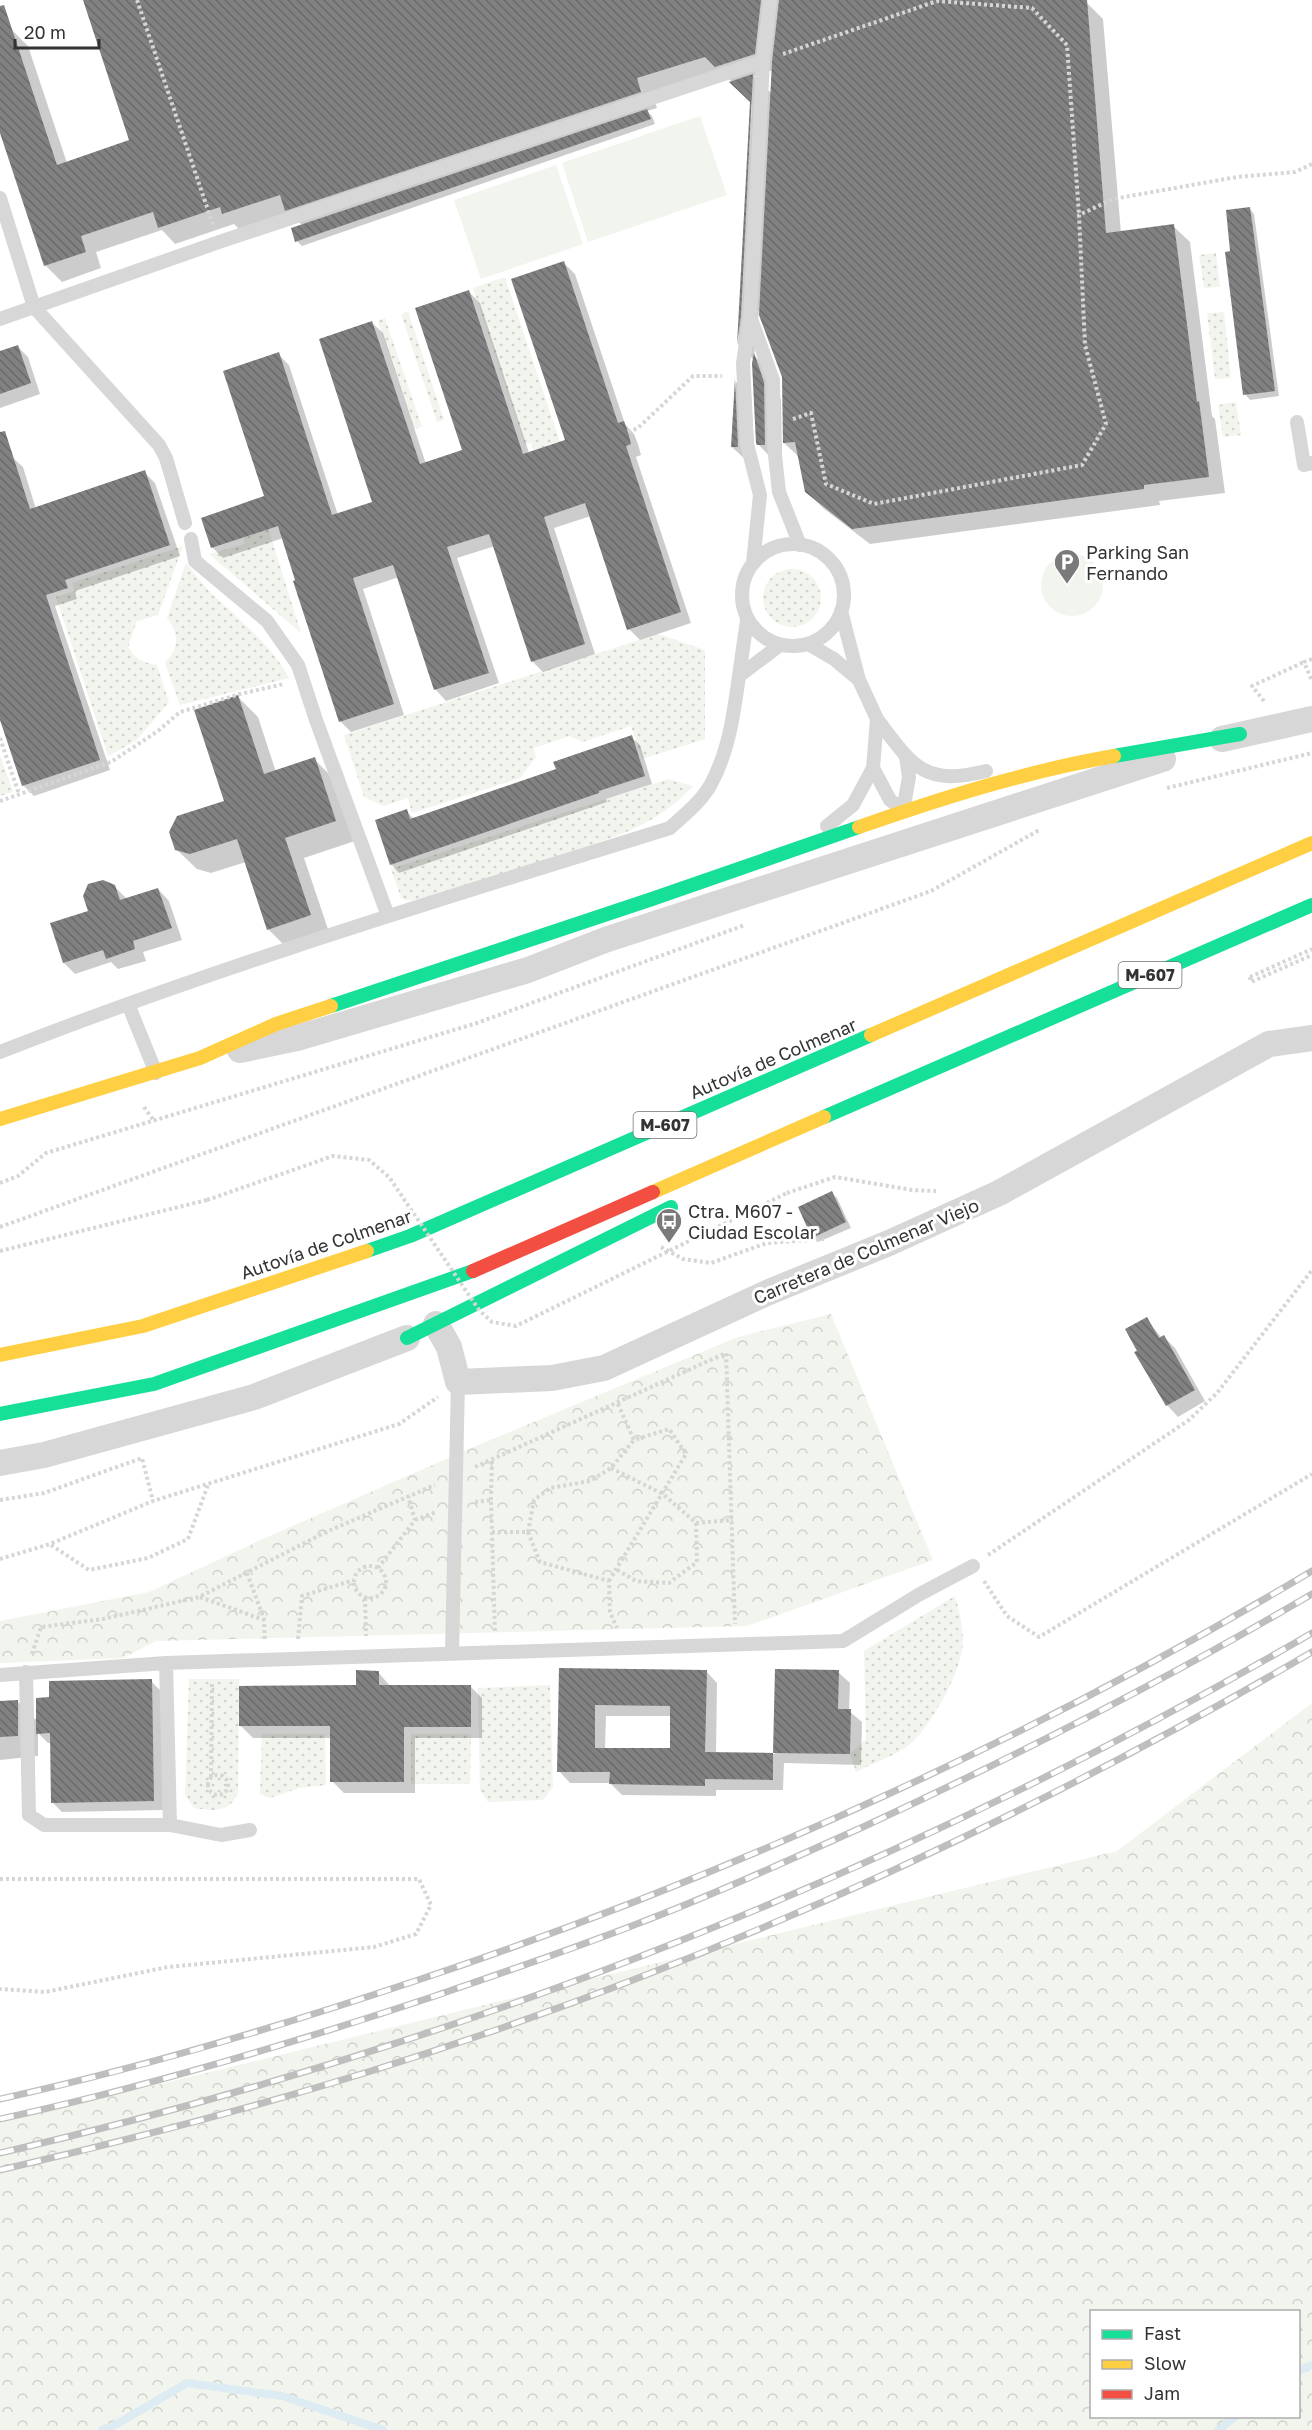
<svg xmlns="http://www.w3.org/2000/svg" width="1312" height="2430" font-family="'Golos Text',sans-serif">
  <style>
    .grass { fill: #f1f5ed }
    .park { fill: url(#park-crowns); fill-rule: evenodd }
    .garden { fill: url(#garden-dots) }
    .shadow { fill: #0003; fill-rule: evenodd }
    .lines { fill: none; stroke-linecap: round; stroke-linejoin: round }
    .stream { stroke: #ddebf3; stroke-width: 8 }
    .building { fill: url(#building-back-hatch); fill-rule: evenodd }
    .path { stroke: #d6d6d6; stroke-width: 4; stroke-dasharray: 3 3; stroke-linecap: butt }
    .lane { stroke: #d7d7d7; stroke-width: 14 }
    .street { stroke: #d7d7d7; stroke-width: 26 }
    .fast { stroke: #16e098; stroke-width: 14 }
    .slow { stroke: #ffcf43; stroke-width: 14 }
    .jam { stroke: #f24e42; stroke-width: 14 }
    .rail-casing { stroke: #bebebe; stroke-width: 7 }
    .rail { stroke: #fff; stroke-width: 4.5; stroke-dasharray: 14; stroke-linecap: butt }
    .path-bridge { stroke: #d6d6d6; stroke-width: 4; stroke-dasharray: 3 3; stroke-linecap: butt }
    .labels { text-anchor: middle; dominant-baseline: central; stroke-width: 6; stroke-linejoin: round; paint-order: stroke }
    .shield { fill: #fff; stroke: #707070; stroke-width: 1.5 }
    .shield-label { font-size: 16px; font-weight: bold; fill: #333 }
    .poi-label { font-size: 18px; fill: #333; stroke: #fff; text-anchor: start }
    .street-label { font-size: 18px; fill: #333; stroke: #fff }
  </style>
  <defs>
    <pattern id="park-crowns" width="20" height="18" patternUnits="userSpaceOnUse" patternTransform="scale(1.5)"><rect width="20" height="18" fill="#f1f5ed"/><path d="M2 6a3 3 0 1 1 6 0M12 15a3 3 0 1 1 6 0" fill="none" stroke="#cfd2cc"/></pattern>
    <pattern id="garden-dots" width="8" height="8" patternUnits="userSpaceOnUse" patternTransform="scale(1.5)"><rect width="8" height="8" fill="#f1f5ed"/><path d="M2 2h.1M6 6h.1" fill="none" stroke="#cfd2cc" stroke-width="1.8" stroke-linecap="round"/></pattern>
    <pattern id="building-back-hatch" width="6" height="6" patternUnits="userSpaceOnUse" patternTransform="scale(1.5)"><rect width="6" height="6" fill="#818181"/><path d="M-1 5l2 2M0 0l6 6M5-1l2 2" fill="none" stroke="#6a6a6a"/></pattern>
  </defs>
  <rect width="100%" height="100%" fill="#fff"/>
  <path class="grass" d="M700,116L727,195L588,242L562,163Z
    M556,165L583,244L481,279L454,200Z
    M1041 585a31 31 0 1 1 62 0a31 31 0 1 1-62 0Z"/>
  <path class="park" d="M831,1314L933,1560L747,1626L156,1641L123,1658L0,1663V1621L149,1592L265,1538L469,1449L738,1337Z
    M1312,1703V2430H0V2123L1117,1851ZM1092,2312H1298V2416H1092Z"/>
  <path class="garden" d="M1216,253L1220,287L1204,288L1199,255Z
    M505,277L572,478L542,476L531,443L525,445L473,288Z
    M408,311L444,420L437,422L401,314Z
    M1224,312L1231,378L1215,379L1207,313Z
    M385,318L422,427L414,429L378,321Z
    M1236,402L1241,435L1223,437L1218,405Z
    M267,524L301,633L209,554L245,544L242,532Z
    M183,546L158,615L137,621L128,647C136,660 142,662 157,665L169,702L137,740L108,756L56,597L75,591L72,583Z
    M186,563C194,573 201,583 210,592C238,619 271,644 289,678L180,705L165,663C179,647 180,634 167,618Z
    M763 598a29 29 0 1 1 58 0a29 29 0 1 1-58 0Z
    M658,634L705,650V739L642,759L631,726L582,742L570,736L534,748L536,757L520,778L412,813L408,798L384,806L364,797L344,735Z
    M0,755L13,792L0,796Z
    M668,779L693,786C652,831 603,840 547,859C509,871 471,884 433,897C422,900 412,903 401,898L391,869Z
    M955,1596C959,1610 963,1625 963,1641C963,1669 931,1727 909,1745C897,1755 871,1764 856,1772L850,1754L866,1739L864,1651Z
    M189,1679H239L238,1793C229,1813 214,1811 194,1808L185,1795Z
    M550,1685L553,1787L543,1800L488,1802L480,1790L478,1688Z
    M262,1734H325L326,1785L299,1788L270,1798L260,1794Z
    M411,1734H471L470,1784H411Z"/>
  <path class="shadow" d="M99,0H1073L1086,2L1103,19L1121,233L1173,226L1190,242L1212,416L1215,419L1225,493L1159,501L1160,505L870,544L823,508L806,491L800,458L784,443L783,377L759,310L754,355L770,372L781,400L782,461L775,462L758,444L754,360L738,344L752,102L722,72L652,94L657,108L647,111L652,116L655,124L302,246L297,241L302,225L289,213L240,230L234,224L175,244L162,230L96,252L101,268L62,282L45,265L0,129V34L12,30L28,46L67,163L131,141ZM773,70L772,94L754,76Z
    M1249,208L1254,214L1279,396L1250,400L1245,394L1231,253Z
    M564,263L575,274L625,424L634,434L638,444L641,455L636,457L691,623L640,640L629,629L591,516L554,528L595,654L543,672L532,661L495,546L457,558L499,683L446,701L436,690L399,577L363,589L404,715L351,732L340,721L283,538L223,558L212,547L266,497L278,354L289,365L338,515L374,502L372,323L383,333L426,464L464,451L469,292L480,303L529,453L567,441Z
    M18,347L28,357L40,394L0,408V353Z
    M736,382L751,397L755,463L750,464L732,447Z
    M12,457L23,467L36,509L144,472L155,483L180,556L75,591L77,599L55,606L110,770L34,796L23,785L0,715V461Z
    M238,697L258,717L276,772L314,759L334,779L355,841L304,858L330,935L288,949L268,929L246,862L211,873L197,869L176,849L226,802Z
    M631,737L640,745L652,784L606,799L607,802L399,873L391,864L406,811L414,819L558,770Z
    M114,886L126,898L158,889L169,901L182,940L143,952L146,961L118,969L111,962L75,974L64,963L90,912Z
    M832,1193L837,1198L851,1228L818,1242L813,1237Z
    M1146,1319L1162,1338L1164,1337L1175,1348L1205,1401L1178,1417L1167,1405Z
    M560,1670L706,1671L717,1683L716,1754H775L776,1671L838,1672L850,1683L849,1711L862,1722L861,1765L784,1763L783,1790H716V1796L622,1795L610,1783H570L559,1771ZM606,1716H671V1750L605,1749Z
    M378,1672L390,1686H470L482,1698V1738H415V1793H344L332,1781V1738H253L241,1726L357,1687Z
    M151,1681L161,1691L163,1810L62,1812L52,1802L51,1743H48L38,1733V1756L0,1760V1703L17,1701L38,1722Z"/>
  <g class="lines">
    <path class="stream" d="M1298,2371L1312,2365
      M102,2430L115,2425L187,2383L282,2396L383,2430
      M1218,2430L1236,2416"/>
  </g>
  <path class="building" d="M83,0H761L755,54L715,67L705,57L637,78L641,92L285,211L280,195L222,214L220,207L158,228L153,212L81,236L86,252L44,266L0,133V6L4,5L57,165L129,140Z
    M779,0H1087L1106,233L1174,224L1197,402L1199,401L1209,477L1144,485V489L852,529L805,492L795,442L783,443L782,377L759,315L772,62Z
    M753,74L741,315L737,345L750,102L729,82Z
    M647,109L651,119L295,242L291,228Z
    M1250,207L1275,391L1243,395L1225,252L1230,251L1226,210Z
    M564,261L618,423L624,421L628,432L631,444L626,446L681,612L627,630L585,503L544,517L585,644L531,662L489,534L447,547L489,673L434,690L393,565L353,578L394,704L339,722L293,581L295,580L278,526L211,548L201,518L264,496L223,371L279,352L332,515L372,502L319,339L372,321L420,464L462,450L415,308L469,290L523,454L565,440L511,279Z
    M18,345L31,383L0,394V351Z
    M754,353L764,382L765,445H757L756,443L752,363Z
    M735,378L738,447H731Z
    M5,431L30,509L145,470L170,545L65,580L68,588L46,595L100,760L22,786L0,720V432Z
    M238,695L264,774L315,757L336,821L285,838L311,915L267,930L237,839L190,854L175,850L169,832L177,816L224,801L194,710Z
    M632,735L645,776L599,791V793L390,865L375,820L407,809L410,819L556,769L553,762Z
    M103,880L115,885L120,900L158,888L172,928L133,941L135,949L106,959L103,950L63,963L50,923L88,911L83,896L88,884Z
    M832,1191L846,1222L812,1238L798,1207Z
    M1147,1317L1159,1338L1164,1335L1195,1390L1166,1406L1134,1352L1137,1351L1125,1329Z
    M559,1668L707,1670L705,1752L773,1753V1780L705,1779V1786L609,1784L610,1772H557ZM595,1705L670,1706V1748H595Z
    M775,1669L839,1670L838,1709H851L850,1754L773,1753Z
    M356,1670L379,1671V1685H471V1727H404V1782H330V1726H239V1686L356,1685Z
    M152,1679L154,1801L51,1803L50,1733L36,1734V1698L49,1697V1681Z
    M18,1700V1736L0,1737V1701Z"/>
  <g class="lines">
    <path class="path" d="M137,0L213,225
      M783,54L937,1L1032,8L1067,45L1079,215
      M793,419L811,413L826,484L874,504L1082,465L1106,424L1085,345L1079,215L1113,199L1237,177L1295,172L1312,164
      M628,432L638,428L693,376H722
      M1312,659L1304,662L1312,681
      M1264,701L1252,686L1304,662
      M0,738L19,794
      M1167,788L1312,753
      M0,801L111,762L158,731L180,712L240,694L284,684
      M1250,977L1251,982L1312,955
      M1250,977L1312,949
      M144,1107L154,1121
      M0,1183L18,1176L46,1153L477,1023L745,925
      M787,1193L835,1177L912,1190L936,1191
      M0,1227L931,891L1041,829
      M661,1247L683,1259L711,1263L767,1243L824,1239
      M0,1251L207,1200
      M475,1467L726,1353L735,1624
      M611,1468L663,1494L696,1523L697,1562L669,1583L636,1581L617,1570
      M0,1500L44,1493L142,1458L153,1501
      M491,1500L492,1460
      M475,1502L491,1500L495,1633
      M415,1520L436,1512
      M696,1523L731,1520
      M492,1532H528L540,1562L609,1581L610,1612L617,1628
      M528,1532L534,1500L550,1488L590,1481L611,1468L634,1440
      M51,1545L89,1570L148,1558L188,1539L208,1485
      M988,1555L1189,1420L1217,1393L1312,1270
      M0,1559L50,1544L153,1501L399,1424L438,1397
      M354 1582a16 16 0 1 1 32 0a16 16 0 1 1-32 0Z
      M378,1568L415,1520L408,1496
      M247,1573L264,1619
      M609,1581L686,1454L669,1429L634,1440L617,1402
      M984,1581L1007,1616L1039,1637L1312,1474
      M200,1597L264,1620L265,1640
      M365,1598L366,1636
      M298,1639L302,1596L354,1580
      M32,1654L41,1627L103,1619L199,1597L326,1532L435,1485
      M208 1785a10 10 0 1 1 20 0a10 10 0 1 1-20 0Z
      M211,1777L212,1681
      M0,1879H419L431,1905L416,1934L374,1947L168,1967L45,1992L0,1989"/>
    <path class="lane" d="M0,198L34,307L159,445L166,458L185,523
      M750,316L763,61L770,0
      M0,319L219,242L763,61
      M1297,422L1304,465L1312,463
      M191,539L195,561L267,621L298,665L316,720L388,916
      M742 595a51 51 0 1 1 102 0a51 51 0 1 1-102 0Z
      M753,563L760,495L747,444L743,363L750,316L773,380L774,446L779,492L800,545
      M747,620L739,676L780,645
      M808,644L834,659L859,680L841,611
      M859,680L877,719
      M903,810L890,800L873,768L877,719C912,765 923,787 986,771
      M903,811L909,777L906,757
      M827,826L853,805L873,768
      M128,1004L156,1073
      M0,1052C219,966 445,898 670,828C684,815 702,801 711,784C729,751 734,712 739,676
      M452,1654L458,1382
      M166,1663L170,1825
      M26,1672L29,1815L44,1825H170L221,1835L250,1830
      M0,1675L166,1663L843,1641L920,1594L973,1566"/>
    <path class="street" d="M1222,739L1312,719
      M240,1050L297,1038L528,970L605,940L1163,759
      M436,1324L449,1347L458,1382L552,1378L604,1368L769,1292L889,1243L999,1193L1269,1044L1312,1038
      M0,1463L44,1455L254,1397L407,1338"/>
    <path class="fast" d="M1114,756L1240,734
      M331,1006L652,899L859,827
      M824,1117L1312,905
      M367,1251L410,1236L871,1035
      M407,1338L671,1207
      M0,1414L154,1384L473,1271"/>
    <path class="slow" d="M859,827C942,798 1027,771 1114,756
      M871,1035L1312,843
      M0,1119L200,1058L276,1024L331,1006
      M653,1192L824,1117
      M0,1355L143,1326L367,1251"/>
    <path class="jam" d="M473,1271L653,1192"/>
    <g class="rail-casing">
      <path id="rail" d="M0,2099C142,2068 281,2026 418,1980C729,1876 1031,1739 1312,1571
        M0,2119C146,2087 290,2044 432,1997C504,1972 576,1948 647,1920C720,1892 791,1859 863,1827C1016,1756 1166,1680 1312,1594
        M0,2153C466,2045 899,1873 1312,1633
        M0,2170C125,2141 249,2109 371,2071C699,1969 1016,1825 1312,1652"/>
    </g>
    <use href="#rail" class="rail"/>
    <path class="path-bridge" d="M207,1200L333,1156L369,1160L389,1177L479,1310L492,1322L516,1326L787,1193"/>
  </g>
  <defs>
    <g id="parking-pin" transform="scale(1.35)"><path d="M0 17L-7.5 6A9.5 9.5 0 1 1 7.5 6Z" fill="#7a7a7a" stroke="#fff"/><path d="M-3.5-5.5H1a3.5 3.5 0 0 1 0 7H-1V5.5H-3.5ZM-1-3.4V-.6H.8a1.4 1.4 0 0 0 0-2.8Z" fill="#fff"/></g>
    <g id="bus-pin" transform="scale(1.35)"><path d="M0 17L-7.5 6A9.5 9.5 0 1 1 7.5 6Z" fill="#7a7a7a" stroke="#fff"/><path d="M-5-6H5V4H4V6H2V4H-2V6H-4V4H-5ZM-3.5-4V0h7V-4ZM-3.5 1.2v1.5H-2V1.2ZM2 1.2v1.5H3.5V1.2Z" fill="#fff"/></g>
  </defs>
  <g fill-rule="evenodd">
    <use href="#parking-pin" x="1067" y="562"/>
    <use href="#bus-pin" x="669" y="1221"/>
  </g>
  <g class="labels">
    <g class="shield">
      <rect x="1118.5" y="962" width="63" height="26" rx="4.5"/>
      <rect x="633.5" y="1112" width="63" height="26" rx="4.5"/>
    </g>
    <g class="shield-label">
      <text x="1150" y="975">M-607</text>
      <text x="665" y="1125">M-607</text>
    </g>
    <g class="poi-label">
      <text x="1086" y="552">Parking San<tspan x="1086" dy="21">Fernando</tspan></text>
      <text x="688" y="1211">Ctra. M607 -<tspan x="688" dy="21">Ciudad Escolar</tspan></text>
    </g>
    <g class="street-label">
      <text transform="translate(773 1058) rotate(-23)">Autovía de Colmenar</text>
      <text transform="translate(326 1244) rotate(-19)">Autovía de Colmenar</text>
      <text transform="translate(866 1251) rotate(-23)">Carretera de Colmenar Viejo</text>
    </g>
  </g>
  <rect x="1090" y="2310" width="210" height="108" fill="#ffffff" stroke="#adadad" stroke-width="1.5"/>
  <rect x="1102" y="2330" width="30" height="9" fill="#16e098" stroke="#adadad" stroke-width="1.5"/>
  <text x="1144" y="2340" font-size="18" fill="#333333">Fast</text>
  <rect x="1102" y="2360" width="30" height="9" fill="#ffcf43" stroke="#adadad" stroke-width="1.5"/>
  <text x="1144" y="2370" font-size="18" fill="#333333">Slow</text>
  <rect x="1102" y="2390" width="30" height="9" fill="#f24e42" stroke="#adadad" stroke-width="1.5"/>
  <text x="1144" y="2400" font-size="18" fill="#333333">Jam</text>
  <path d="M15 39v9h84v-9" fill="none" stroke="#333333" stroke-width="3"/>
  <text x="24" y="39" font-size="18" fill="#333333" stroke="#ffffff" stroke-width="4.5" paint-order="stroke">20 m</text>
</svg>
